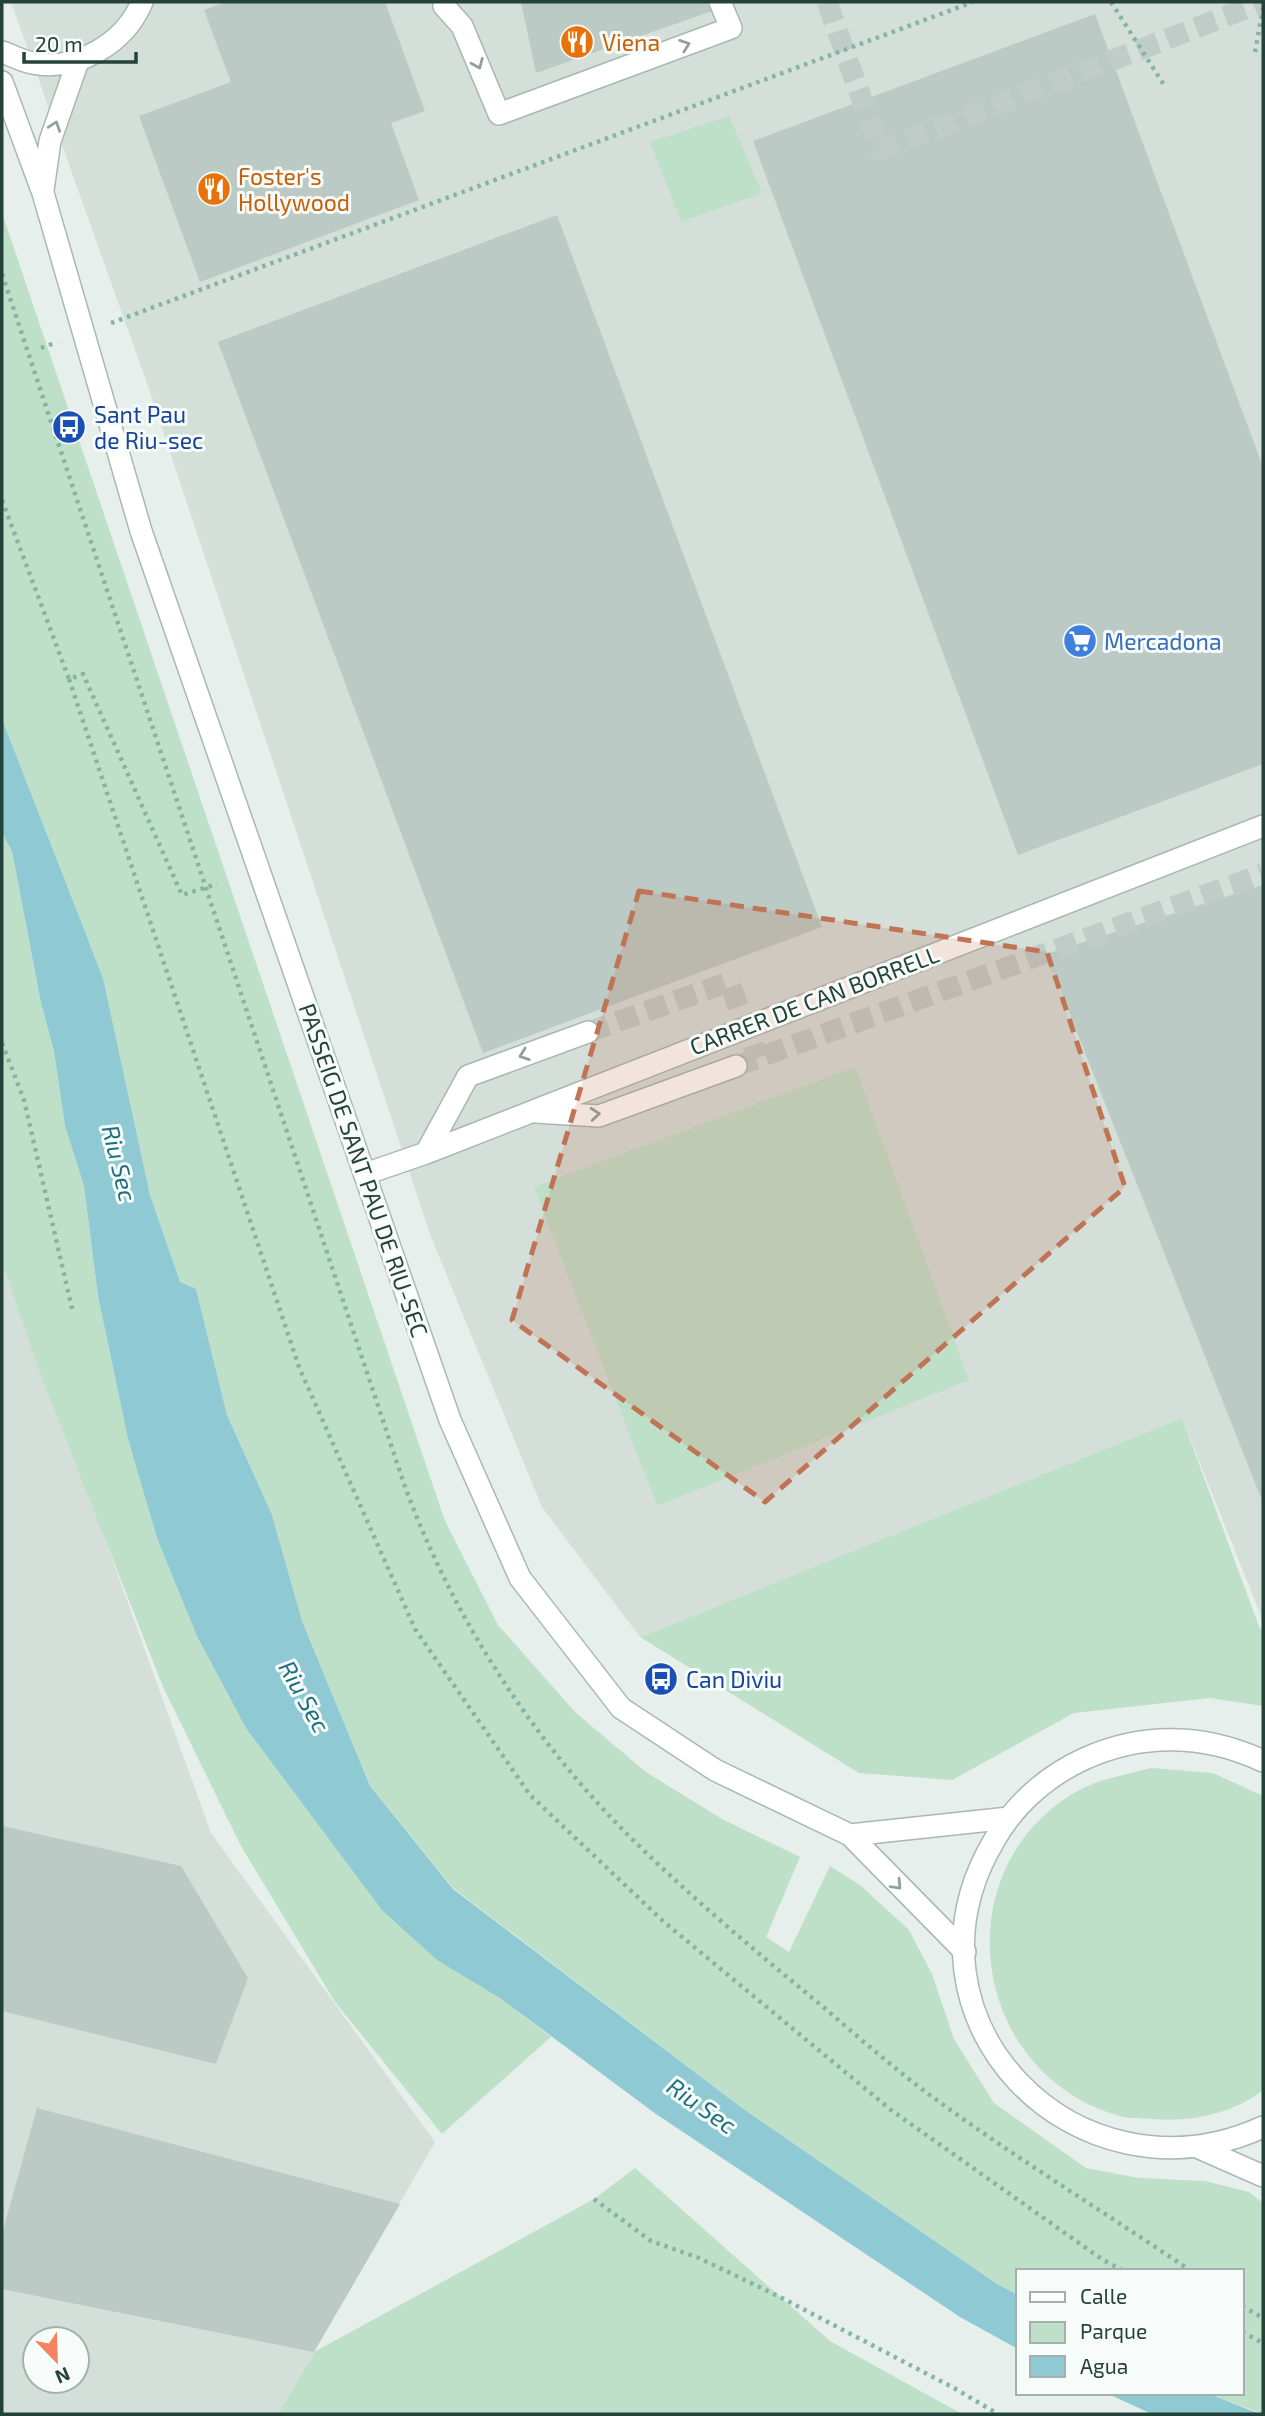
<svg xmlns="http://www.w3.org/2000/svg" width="1265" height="2416" font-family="'Exo 2',sans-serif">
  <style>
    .built { fill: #d4dfda; fill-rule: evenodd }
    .green { fill: #bfe0c8 }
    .water { fill: #8ec9d4 }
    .building { fill: #bbcac4 }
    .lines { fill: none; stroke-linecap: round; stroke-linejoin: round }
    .minor-tunnel { stroke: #bfccc8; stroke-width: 21; stroke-dasharray: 21 10; stroke-linecap: butt }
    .minor-casing { stroke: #a8b8b2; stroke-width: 24 }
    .path { stroke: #86b3a5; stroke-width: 4.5; stroke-dasharray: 3.5 5; stroke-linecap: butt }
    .minor { stroke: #fff; stroke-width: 21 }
    .oneway { stroke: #92a09c }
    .marked { fill: #c07456; fill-opacity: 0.2; stroke: #c07456; stroke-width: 5; stroke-dasharray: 14 9; stroke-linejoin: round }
    .labels { text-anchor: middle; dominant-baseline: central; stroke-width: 6; stroke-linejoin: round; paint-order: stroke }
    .food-label { font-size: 23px; fill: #c56008; stroke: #f7fbf9; text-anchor: start }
    .transit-label { font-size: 23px; fill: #164399; stroke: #f7fbf9; text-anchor: start }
    .shop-label { font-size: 23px; fill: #366cbe; stroke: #f7fbf9; text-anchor: start }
    .street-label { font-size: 23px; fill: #24423a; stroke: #f7fbf9 }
    .water-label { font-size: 24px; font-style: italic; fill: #1c6f80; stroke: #f7fbf9 }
  </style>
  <rect width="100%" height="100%" fill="#e6efeb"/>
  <path class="built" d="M11,2H1263V1621L1182,1418L640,1637L542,1507L431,1237L148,386Z
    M2,1254L211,1833L435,2142L278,2414H2ZM35,2339H77V2381H35Z"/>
  <path class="green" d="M729,116L762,193L681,222L650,142Z
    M2,213L445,1521L498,1625L576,1713L646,1772L722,1819L800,1857L766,1937L789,1952L830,1866L860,1885L909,1930L932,1974L954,2039L994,2103L1086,2168L1139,2178L1205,2181L1249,2192L1263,2203V2414L1207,2393H1242V2271H1018V2295L997,2284L742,2108L453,1888L370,1786L302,1621L272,1515L227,1415L196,1289L180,1283L150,1195L103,978L2,719Z
    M2,833L12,851L41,1003L54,1051L65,1126L84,1186L98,1296L128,1439L157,1538L196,1634L500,1998L551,2037L442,2134L335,2002L241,1846L163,1687L41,1376L2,1262Z
    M855,1067L969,1380L657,1506L534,1187Z
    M1182,1418L1260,1629L1263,1628V1706L1210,1698L1074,1713L952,1780L859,1773L640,1637Z
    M1151,1768L1213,1773L1263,1796V2090C1233,2114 1191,2122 1153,2119C1141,2118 1127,2119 1116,2115C968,2070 943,1866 1079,1790C1100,1779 1128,1774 1151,1768Z
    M635,2168L830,2341L962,2414H278L314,2352L594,2199Z"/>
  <path class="water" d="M2,719L103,978L150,1195L180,1282L196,1289L227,1415L272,1515L302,1621L370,1786L453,1889L742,2108L997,2284L1018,2295V2349L960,2317L656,2114L500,1998L437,1960L382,1910L246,1728L196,1634L157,1538L128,1439L98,1296L84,1186L65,1126L54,1051L41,1003L12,851L2,833Z
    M1106,2393H1207L1260,2414H1152Z"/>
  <path class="building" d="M226,2H385L425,111L391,123L419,200L200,282L139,116L231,82L204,10Z
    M521,2H708L712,11L536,73Z
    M1095,14L1263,467V764L1018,855L753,141Z
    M557,215L822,927L483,1053L218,342Z
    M1263,885V1503L1046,954Z
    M2,1826L181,1866L248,1978L216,2064L2,2011Z
    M37,2108L400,2204L314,2352L2,2289V2234Z"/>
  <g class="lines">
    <path class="minor-tunnel" d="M827,2L880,150L1263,2
      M588,1032L729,982L758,1058
      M736,1066L1263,874"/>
    <g class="minor-casing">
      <path id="minor" d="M444,6L462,26L499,114L731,28L720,2
        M2,52C11,55 22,61 32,63C77,72 125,43 142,2
        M2,82L43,193L141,531L450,1420L520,1578L621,1708L715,1770L850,1835L965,1952
        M43,190L50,141L79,58
        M536,1112L599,1116L736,1066
        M426,1153L468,1076L588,1032
        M365,1174L426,1153L1263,826
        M1263,1761C1205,1734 1143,1732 1084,1759C1047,1776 1015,1804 995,1839C887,2018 1076,2212 1263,2127
        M850,1835L1009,1818
        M1197,2147L1263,2176"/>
    </g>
    <path class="path" d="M1111,2L1164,85
      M1255,52L1263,8
      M2,274L402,1478C448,1609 528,1734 626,1833C684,1891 748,1945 810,1996C851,2030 891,2067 934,2098C1017,2159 1106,2213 1191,2271
      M111,323L973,2
      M41,348L57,342
      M2,500L69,679L83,674L182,895L217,884
      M69,679L299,1367L415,1629L530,1795L664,1922L891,2110L1103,2260L1124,2271
      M2,1043L24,1100L73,1313
      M594,2199L651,2241L699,2258L780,2297L954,2388L998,2414
      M1242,2306L1263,2318
      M1242,2332L1263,2343"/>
    <use href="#minor" class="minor"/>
  </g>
  <defs><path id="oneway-chevron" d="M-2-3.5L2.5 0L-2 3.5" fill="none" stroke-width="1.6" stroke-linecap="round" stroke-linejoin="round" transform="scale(1.75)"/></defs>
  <g class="oneway">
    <use href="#oneway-chevron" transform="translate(685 45) rotate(-20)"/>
    <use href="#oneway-chevron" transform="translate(478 64) rotate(67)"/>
    <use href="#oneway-chevron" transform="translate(55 126) rotate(-71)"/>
    <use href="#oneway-chevron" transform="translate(524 1055) rotate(160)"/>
    <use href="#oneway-chevron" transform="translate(595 1114) rotate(-5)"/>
    <use href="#oneway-chevron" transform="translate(897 1885) rotate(47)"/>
  </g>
  <path class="marked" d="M639,891L1047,952L1125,1187L765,1502L512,1320Z"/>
  <defs>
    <g id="restaurant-disc" transform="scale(1.75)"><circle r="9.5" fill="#e8710a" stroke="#f7fbf9"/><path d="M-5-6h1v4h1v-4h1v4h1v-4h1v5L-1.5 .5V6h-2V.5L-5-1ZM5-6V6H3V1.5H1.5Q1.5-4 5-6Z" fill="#fff"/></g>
    <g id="bus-disc" transform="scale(1.75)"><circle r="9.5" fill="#1a4fb4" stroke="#f7fbf9"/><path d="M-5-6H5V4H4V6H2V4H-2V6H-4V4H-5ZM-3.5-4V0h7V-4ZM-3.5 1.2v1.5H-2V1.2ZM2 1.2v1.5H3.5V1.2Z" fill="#fff"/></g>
    <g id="supermarket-disc" transform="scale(1.75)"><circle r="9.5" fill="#3f7fe0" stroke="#f7fbf9"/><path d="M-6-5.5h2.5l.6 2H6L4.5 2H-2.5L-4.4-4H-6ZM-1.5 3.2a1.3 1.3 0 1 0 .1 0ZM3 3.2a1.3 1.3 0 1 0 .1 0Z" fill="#fff"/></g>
  </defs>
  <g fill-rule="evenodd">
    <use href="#restaurant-disc" x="577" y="42"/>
    <use href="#restaurant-disc" x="214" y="189"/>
    <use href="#bus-disc" x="69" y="427"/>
    <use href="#supermarket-disc" x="1080" y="641"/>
    <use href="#bus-disc" x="661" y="1679"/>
  </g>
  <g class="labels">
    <g class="food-label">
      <text x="602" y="42">Viena</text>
      <text x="238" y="176">Foster's<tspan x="238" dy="26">Hollywood</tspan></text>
    </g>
    <g class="transit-label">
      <text x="94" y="414">Sant Pau<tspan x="94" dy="26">de Riu-sec</tspan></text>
      <text x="686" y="1679">Can Diviu</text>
    </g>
    <g class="shop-label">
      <text x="1104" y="641">Mercadona</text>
    </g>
    <g class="street-label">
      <text transform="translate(814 1000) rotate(-21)">CARRER DE CAN BORRELL</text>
      <text transform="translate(364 1170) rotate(71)">PASSEIG DE SANT PAU DE RIU-SEC</text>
    </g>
    <g class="water-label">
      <text transform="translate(120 1163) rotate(76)">Riu Sec</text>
      <text transform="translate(305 1696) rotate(61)">Riu Sec</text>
      <text transform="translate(702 2105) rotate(35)">Riu Sec</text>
    </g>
  </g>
  <rect width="1265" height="2416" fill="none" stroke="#24423a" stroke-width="7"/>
  <rect x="1016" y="2269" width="228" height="126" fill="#f7fbf9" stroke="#a3b1ad" stroke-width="2"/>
  <rect x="1030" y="2292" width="35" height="10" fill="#ffffff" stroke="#a3b1ad" stroke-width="2"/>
  <text x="1080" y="2304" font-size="21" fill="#24423a">Calle</text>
  <rect x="1030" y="2322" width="35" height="21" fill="#bfe0c8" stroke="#a3b1ad" stroke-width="2"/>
  <text x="1080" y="2339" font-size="21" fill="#24423a">Parque</text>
  <rect x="1030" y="2356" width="35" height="21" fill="#8ec9d4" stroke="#a3b1ad" stroke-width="2"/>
  <text x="1080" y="2374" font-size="21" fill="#24423a">Agua</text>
  <g transform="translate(56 2360) rotate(157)"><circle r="33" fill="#f7fbf9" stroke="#a3b1ad" stroke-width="2"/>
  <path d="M0-5L12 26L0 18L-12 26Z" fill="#f4845f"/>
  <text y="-10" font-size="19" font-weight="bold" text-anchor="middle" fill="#24423a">N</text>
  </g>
  <path d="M24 52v10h112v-10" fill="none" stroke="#24423a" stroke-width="3.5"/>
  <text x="35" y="52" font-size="21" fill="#24423a" stroke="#f7fbf9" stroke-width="5" paint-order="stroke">20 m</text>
</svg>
